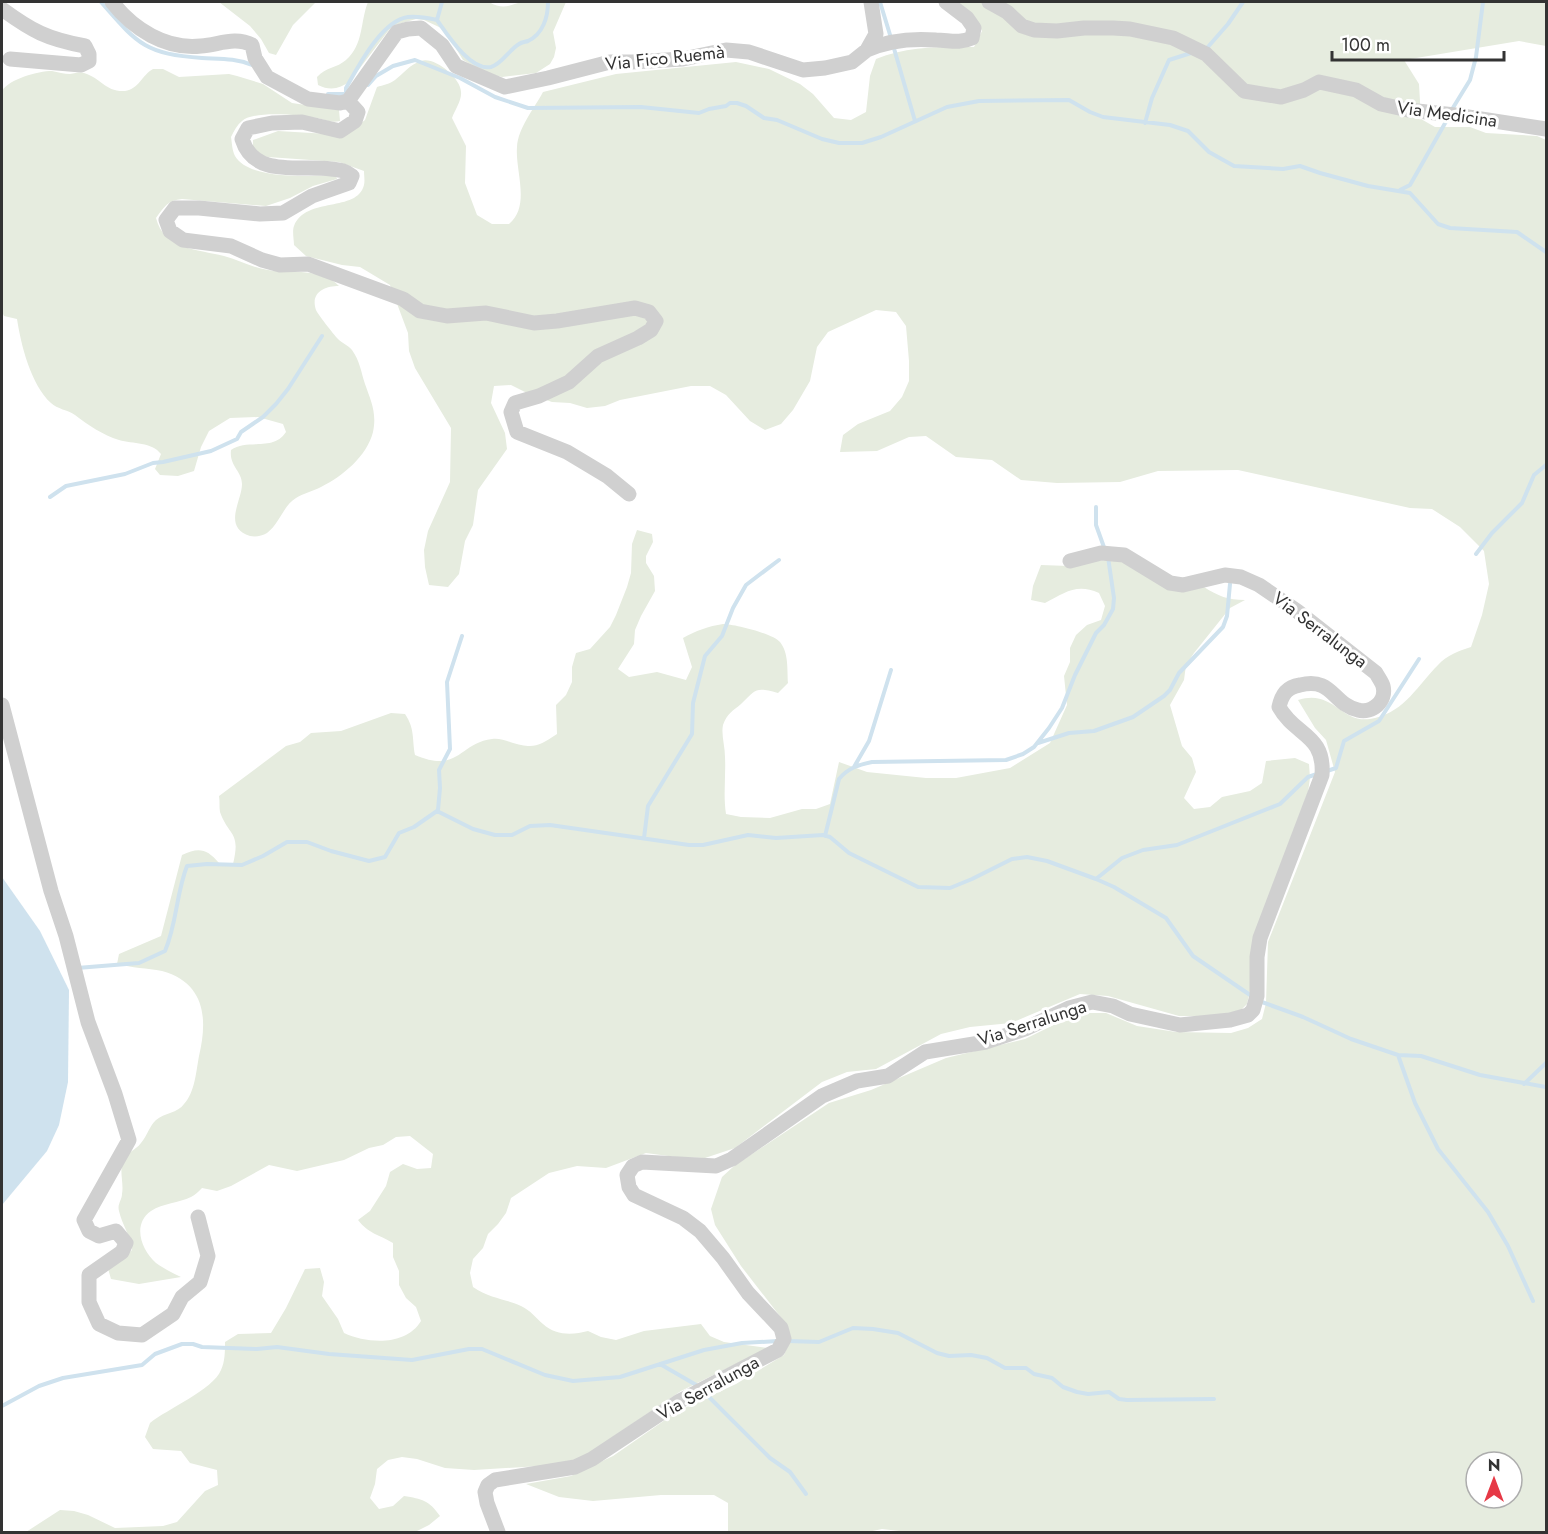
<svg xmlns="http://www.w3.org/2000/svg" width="1548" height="1534" font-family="Jost,sans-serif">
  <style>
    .green { fill: #e6ecdf; fill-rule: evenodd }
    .water { fill: #cfe2ee }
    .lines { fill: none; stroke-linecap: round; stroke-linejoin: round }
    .stream { stroke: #cfe2ee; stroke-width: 4 }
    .minor { stroke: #d0d0d0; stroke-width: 15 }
    .labels { text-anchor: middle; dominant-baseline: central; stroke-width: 6; stroke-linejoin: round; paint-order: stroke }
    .street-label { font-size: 18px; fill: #333; stroke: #fff }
  </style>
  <rect width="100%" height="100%" fill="#fff"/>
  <path class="green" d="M219,2H316L293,25L276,55L269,53L261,39L250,26Z
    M368,2H489C503,10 508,6 521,2C531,0 555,2 566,2L553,32L556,48L554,57L550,64L536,73L502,77L486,73L463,60L446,32L439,27L424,20L416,19L392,26L350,81C340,89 330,91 318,85L317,77C326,67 337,68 346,60C364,44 360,22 368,2Z
    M958,2H1546V46L1519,41L1404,60L1419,84L1421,119L1435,127H1470L1486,133L1537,136L1546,140V1532H908L882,1529L868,1532H728V1503L714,1495H661L593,1501L559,1497L526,1484L571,1476L613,1456L678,1411L736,1384L784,1355L790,1340L786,1324L741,1266L715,1225L711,1209L722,1177L734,1166L829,1103L871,1090L946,1058L1025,1039L1070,1017L1088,1013H1106L1137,1026L1176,1032L1231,1033L1248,1028L1262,1019L1266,1003L1268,942L1335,772L1326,740L1315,728L1298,700C1335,688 1341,727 1375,718C1405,711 1418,685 1438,665C1447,655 1459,651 1471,647L1482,615L1489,584L1484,551L1460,527L1432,509L1410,508L1238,470L1158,471L1120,482L1057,483L1021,480L992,460L956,457L926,436L909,437L877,451L840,452L843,435L858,424L890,411L902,397L909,381V361L906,326L896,312L876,310L828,332L817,347L810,381L793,410L781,424L765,430L750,421L726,395L710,386H691L620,400L605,406L587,408L570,403L552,402L527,393L511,385L494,386L491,403L505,433L507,449L478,490L473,525L465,541L459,574L448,587L429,585L425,567L424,550L428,531L450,482L451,428L415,368L409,351L408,333L390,285L360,267L342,265L306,256L294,245C294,240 292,231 294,226C306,196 357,213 364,185C365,181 364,175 364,171L339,162L268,157L260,155L253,149V140L278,131L345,135L365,120L377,87C383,85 390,84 395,80C403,74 410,64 421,61C434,56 461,78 461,92C462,100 455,110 452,118L466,146L465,183L477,215L492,224H509C531,206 515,171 517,147C518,128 534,109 543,92L616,74L736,62L769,69L800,84L813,94L834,118L851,120L866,112L870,76L876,59C907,46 940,47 974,47L982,31L977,20ZM1476,1462H1512V1498H1476Z
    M153,69H163L179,77L229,74L237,76L263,84L292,103L339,110L340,121C331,123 326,120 317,118C300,115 255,110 242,121C237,125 234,131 231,137C232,143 232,150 235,156C250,181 311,175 336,176L337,179L313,186L290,198L266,206L182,199C168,200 164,207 156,218C164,250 197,249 224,256C239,260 253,268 268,270C292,274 321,267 339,286C325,286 310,292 316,310C317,313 334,335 338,339C342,343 348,345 352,350C360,361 361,372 365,384C371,401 377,413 373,432C367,456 343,476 321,487C313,491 304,493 296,498C283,506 280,523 267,533C262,536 256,537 250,536C222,527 242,501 242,484C242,471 229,466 231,450C248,438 273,452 286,432L283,424L258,417L230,418L209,431L201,447L194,471L178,476L160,475L155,469L161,454C152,442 133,444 119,440C103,435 88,425 75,415C68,410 57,409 51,403C31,385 21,345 17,319L4,316L2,312V91C9,79 38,71 52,71C58,72 64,74 70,74C76,73 79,72 84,73C101,78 105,92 125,91C139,89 142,75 153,69Z
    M637,530L652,534L653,542L646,556V563L654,576L655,591L641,616L635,630L634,644L618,669L629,677L657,672L686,680L692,667L683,638C695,631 709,626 723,624C734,624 774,634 780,642C789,653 787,670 788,683L778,693C755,687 757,689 741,704C733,711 727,713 723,725C721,735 725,746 725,757C726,776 723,795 726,814L741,817L770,818L802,809H816L830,804L839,762L867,772L926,778H956L1010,768L1050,743L1067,705L1064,676L1070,662V648L1076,635L1087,625L1101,620L1105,606L1099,593C1076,583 1065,593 1045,603L1031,600L1033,586L1041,565L1069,566L1088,561L1119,560L1204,587C1218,596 1228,600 1245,600L1230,608L1194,653L1186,665L1184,680L1170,705L1182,746L1192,758L1196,772L1184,798L1194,809L1210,807L1222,797L1250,791L1262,783L1266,761L1295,758L1309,764L1310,778L1308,792L1274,882L1247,1004L1241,1010L1229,1013L1208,1016H1179L1108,996L1080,994L1011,1023L970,1027L941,1034L876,1069L847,1072L822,1082L735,1148L705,1158L676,1157L646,1153L606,1168L577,1166L549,1173L511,1198L506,1213L498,1224L488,1234L483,1248L473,1259L470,1273L473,1287C491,1299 503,1298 521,1306C530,1310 536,1318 543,1324C556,1336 573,1335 588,1331L601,1337L616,1340L644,1331L701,1324L710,1336L724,1342L768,1348L681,1391L580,1459L540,1466L474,1470L445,1468L417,1459L402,1457L388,1460L377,1469L375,1484L370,1498L379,1509L393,1506L404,1496C422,1499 429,1500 440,1516L429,1525L415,1532H26L60,1510L74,1511L88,1515L115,1528L163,1526L177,1522L205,1491L218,1485L217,1470L190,1463L181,1451L153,1449L145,1437L150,1423C167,1409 213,1390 221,1370C225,1362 225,1351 225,1342L238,1334L271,1333L286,1308L305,1269L320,1268L324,1282L322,1296L338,1319L344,1333C368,1344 406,1346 421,1321L416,1307L406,1298L399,1285V1271L393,1257V1243C378,1234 369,1234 358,1220L370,1211L386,1186L390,1172L403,1164L417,1169L431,1168L433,1154L410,1136L396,1137L383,1145L369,1148L344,1160L297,1171L269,1165L231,1186L217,1191L202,1188C199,1191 195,1195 191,1197C179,1203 163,1203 151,1211C132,1224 141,1250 156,1263C164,1269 173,1273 181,1277L139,1284L111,1279L107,1265L121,1260L132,1250C131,1236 122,1225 119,1211C117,1204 122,1200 122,1194C124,1183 119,1171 123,1162C127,1151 135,1151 141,1143C147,1136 150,1125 156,1120C164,1113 178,1113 184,1104C195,1092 196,1072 199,1056C208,1018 205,983 162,971C147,968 132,968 117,964L119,954L161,936L182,855C199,847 207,849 219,863L233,864C241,831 229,837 220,812C219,807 220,801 219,796L286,746L300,742L311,733L341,731L391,713L405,714C415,729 412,738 415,755C459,774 459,743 492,739C498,738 504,740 510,742C533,749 538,747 557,734L556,705L566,695L572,682V667L576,653L590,649L610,627L616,615L627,587L631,573L632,544Z"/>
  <path class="water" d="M2,877L40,931L69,990L68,1082L59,1125L47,1151L2,1205Z"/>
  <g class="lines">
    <path class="stream" d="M101,2C137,43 144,54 202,58C219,59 236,58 252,65
      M880,2L891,38
      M437,20L442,2
      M893,45L915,121
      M1207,48L1228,24L1243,2
      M368,85L376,76L393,66L415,60L460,78L495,97L528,108L641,107L699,113L709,109L726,106L730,103H737L746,106L764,118L777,120L822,139L839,143H862L881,137L947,107L979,101L1069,100L1090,112L1103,117L1170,125L1188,131L1209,152L1234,166L1283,169L1300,166L1320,173L1368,186L1410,193L1438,224L1450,228L1517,232L1546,252
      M328,94H347
      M346,94V88C358,67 381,21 408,17C417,16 428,18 437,20C447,34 470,71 491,67C502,64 509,50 519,44C522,42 525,42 528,41C543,34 548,17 548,2
      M1451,111L1470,80L1476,57L1483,2
      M1145,123L1152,98L1169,60L1191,53
      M1400,190L1410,185L1448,118
      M50,497L66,486L125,474L153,463L163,462L211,451L237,439L241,432L263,417L276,404L288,389L322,336
      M1096,507V525L1105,550
      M1476,554L1492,533L1522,503L1534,475L1546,465
      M1038,743L1069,733L1094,731L1133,717L1164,696L1170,690L1179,673L1223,627L1227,616L1230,584
      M854,767L869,741L891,670
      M1324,772L1336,768L1344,741L1379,721L1419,659
      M438,810L440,788L439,770L450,749L447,682L462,636
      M825,836L839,779C848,768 858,765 872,762L1006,760L1023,754L1034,747L1049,728L1062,708L1075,675L1096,633L1104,625L1113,609L1114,598L1108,557
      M644,838L648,806L692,734L693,703L705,656L722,636L733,608L746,585L779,560
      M1096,879L1122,858L1143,850L1177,845L1280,804L1308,777L1317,774
      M77,968L139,963L165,951C177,923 176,894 187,866L207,864L242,865L263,856L287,842H307L331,851L369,861L385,857L399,833L414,827L437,811L473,829L495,835H512L530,826L550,825L689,845H703L748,835L776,838L823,835L830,837L849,853L918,887L950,888L972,879L1012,859L1027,857L1047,861L1096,879L1114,887L1166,918L1193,956L1253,997
      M1259,1001L1303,1017L1351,1039L1398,1055L1421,1056L1480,1075L1546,1087
      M1398,1055L1415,1103L1438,1149L1488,1212L1508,1246L1533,1301
      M1524,1084L1546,1063
      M788,1341L819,1342L853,1328L873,1329L898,1333L937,1353L949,1356L971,1355L987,1358L1005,1368H1026L1034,1374L1052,1378L1063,1387L1077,1392L1088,1394L1109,1392L1119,1399L1127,1400L1214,1399
      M660,1364L698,1386
      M705,1393L770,1458L790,1472L806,1494
      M2,1406L39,1386L63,1378L142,1365L155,1354L182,1344H193L202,1347L257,1349L277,1347L329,1354L412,1360L469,1349H482L545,1375L573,1381L620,1377L704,1350L742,1343L778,1341"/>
    <path class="minor" d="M112,2C133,29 166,50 201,46C218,45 235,36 252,45L255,58L267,77L308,99L340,103L348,101L397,32L408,29L421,28L442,45L456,66L505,87L548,78L610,62H632L683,59L726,50L749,52L803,70L825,68L852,62L867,50L876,34L871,2
      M989,2L1007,12L1022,26L1034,30L1057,31L1084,28H1113L1130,29L1173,38L1206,54L1244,91L1281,97L1304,90L1319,82L1356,90L1381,104L1408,110L1455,115L1546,129
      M2,9C32,31 47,39 85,46L89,54V61L81,65L10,59
      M867,50C889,40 911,38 936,40C949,40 959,44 972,38L974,28L967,18L946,2
      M348,101L358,112L355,121L340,131L302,122L272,123L248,128L242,139C254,178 299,165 331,169C340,170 345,170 352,176L349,183L312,196L283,213L260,214L199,208H175L166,220L170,231L183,240L231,246L262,260L280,265L308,264L403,299L420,311L447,316L486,313L534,323L557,321L635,308L649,312L656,321L651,330L638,338L598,356L569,382L539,396L515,403L511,412L517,432L567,452L607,476L629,494
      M2,705L51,891L66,936L88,1022L115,1094L129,1140L84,1220L89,1231L99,1236L116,1231L126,1243L122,1252L89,1275V1302L99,1324L118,1333L142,1335L173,1314L182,1297L200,1282L208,1256L198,1217
      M498,1532L487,1503L485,1492L488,1485L495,1480L575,1467L592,1459L678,1402L778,1350L784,1339L781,1328L748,1293L723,1258L700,1231L683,1218L634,1195L629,1187L627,1175L633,1166L642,1162L716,1166L732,1159L822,1096L857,1081L888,1076L925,1052L986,1042L1025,1029L1069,1008L1092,1002L1113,1006L1130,1014L1180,1025L1230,1020L1248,1015L1253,1010L1257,996V957L1260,938L1322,775C1325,734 1295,736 1279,707C1282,694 1287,687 1300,685C1333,677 1332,704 1358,710C1372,714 1387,701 1383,686C1382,682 1378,677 1376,673L1297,611L1259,585L1241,577L1225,575L1183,585L1170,583L1124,555L1101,553L1070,561"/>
  </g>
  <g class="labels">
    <g class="street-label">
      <text transform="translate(665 58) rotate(-6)">Via Fico Ruemà</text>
      <text transform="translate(1447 114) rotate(8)">Via Medicina</text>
      <text transform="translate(1320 630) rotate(37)">Via Serralunga</text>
      <text transform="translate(1032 1023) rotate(-18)">Via Serralunga</text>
      <text transform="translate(708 1388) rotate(-29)">Via Serralunga</text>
    </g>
  </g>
  <rect width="1548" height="1534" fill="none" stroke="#333333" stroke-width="6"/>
  <g transform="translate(1494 1480)"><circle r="28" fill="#ffffff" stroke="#adadad" stroke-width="1.5"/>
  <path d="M0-4.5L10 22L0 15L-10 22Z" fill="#e63946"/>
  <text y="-9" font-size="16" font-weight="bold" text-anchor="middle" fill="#333333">N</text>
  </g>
  <path d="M1332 51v9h172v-9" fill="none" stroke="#333333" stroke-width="3"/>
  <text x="1341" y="51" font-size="18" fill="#333333" stroke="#ffffff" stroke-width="4.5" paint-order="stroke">100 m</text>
</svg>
